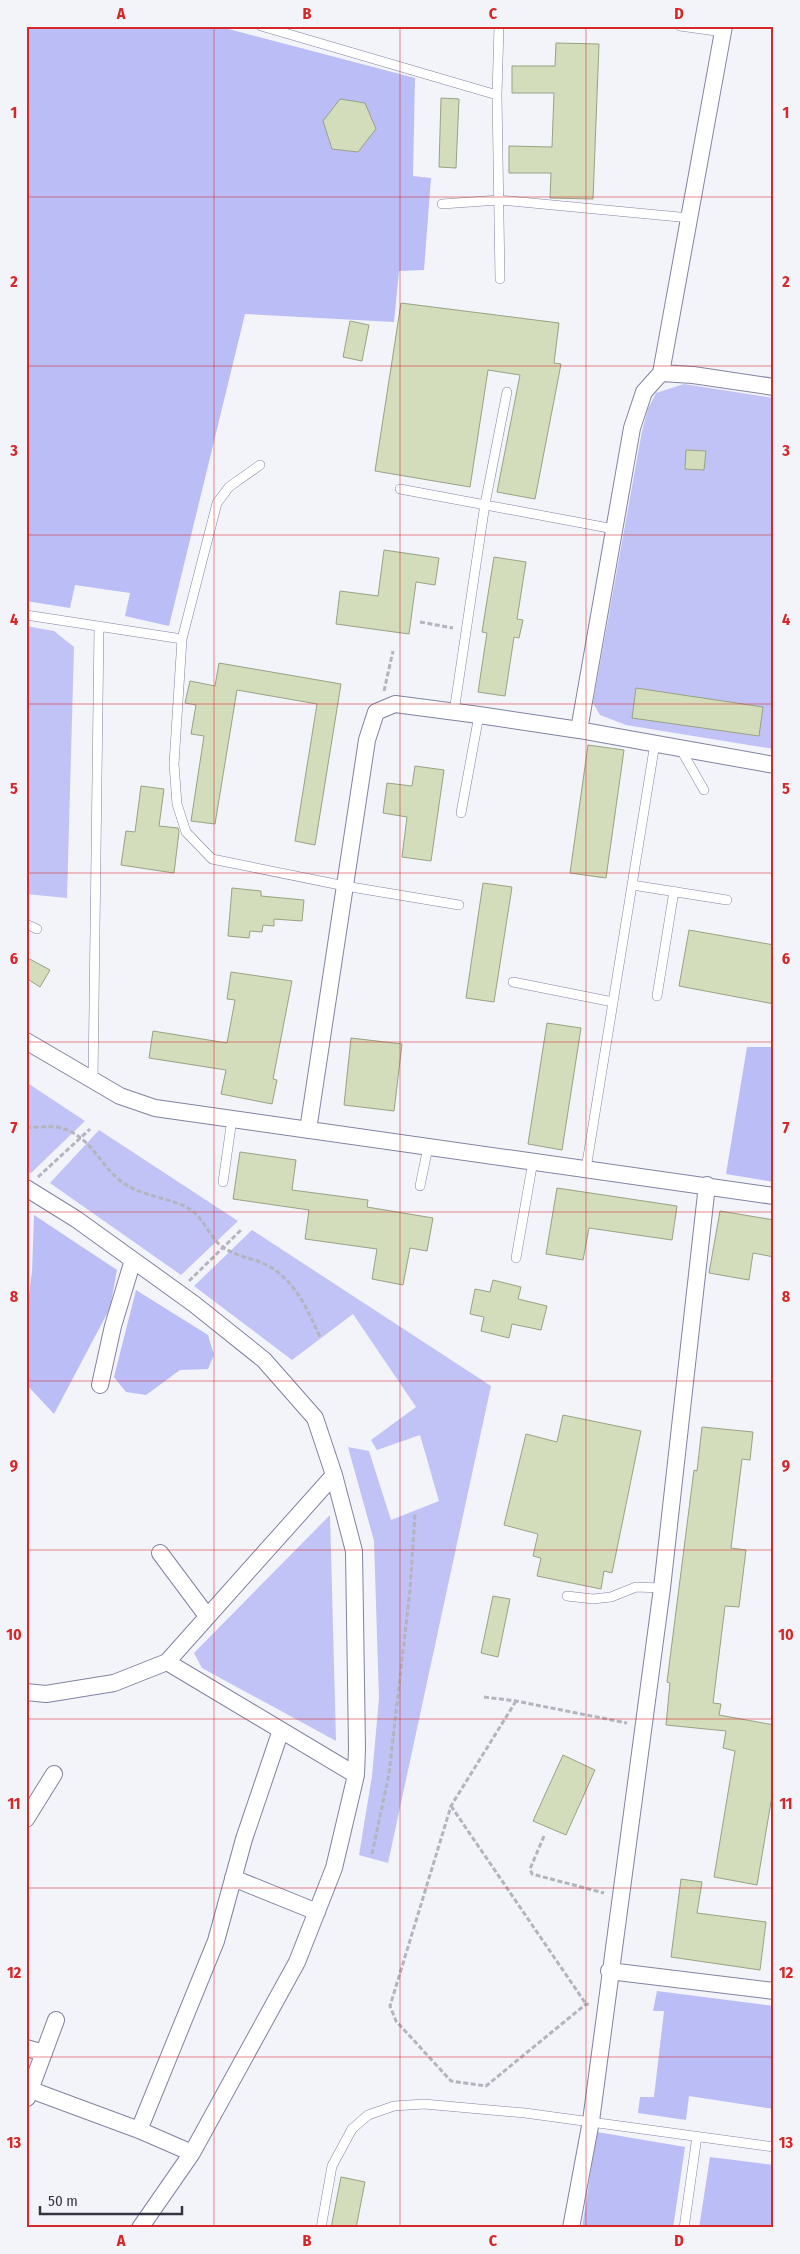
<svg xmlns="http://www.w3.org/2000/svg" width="800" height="2254" font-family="'Fira Sans Condensed',sans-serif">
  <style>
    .green { fill: #c1c3f7 }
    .forest { fill: #bbbdf6 }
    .building { fill: #d3ddbb; stroke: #99a282 }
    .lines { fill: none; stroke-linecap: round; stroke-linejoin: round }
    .service-casing { stroke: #8183a2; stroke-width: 10 }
    .minor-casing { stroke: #8183a2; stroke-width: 18 }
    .path { stroke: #b3b4bd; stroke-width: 3; stroke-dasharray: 5 2.5; stroke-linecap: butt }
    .service { stroke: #fff; stroke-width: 9 }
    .minor { stroke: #fff; stroke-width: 16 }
    .grid { fill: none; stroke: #d62828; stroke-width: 1; stroke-opacity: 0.55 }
    .neatline { fill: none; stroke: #d62828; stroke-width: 2 }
    .grid-label { font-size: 16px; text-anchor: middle; font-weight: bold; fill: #d62828 }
  </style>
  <rect width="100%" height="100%" fill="#f3f3fa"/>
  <path class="green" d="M684,384L774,398V749L626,725L600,715L593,703L642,431L648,409L656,393Z
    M26,626L54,631L74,647L67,898L26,894Z
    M26,1082L85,1121L31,1173L26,1171Z
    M99,1130L238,1221L181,1275L50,1183Z
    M252,1230L491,1386L388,1863L359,1855L372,1776L379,1698L374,1541L348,1447L369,1451L391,1520L439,1501L420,1435L377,1450L371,1440L416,1407L353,1314L292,1360L194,1286Z
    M330,1515L336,1741L202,1668L194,1653Z"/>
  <path class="forest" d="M26,26H217L415,78L413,176L431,178L424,270L399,271L394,322L245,314L169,626L125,616L130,593L75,585L70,608L26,601Z
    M747,1047H774V1182L726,1174Z
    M34,1215L117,1270L110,1308L54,1414L26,1384V1316L32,1272Z
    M136,1290L208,1335L214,1355L208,1369L180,1370L146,1395L126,1392L114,1377Z
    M657,1991L774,2006V2109L689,2096L686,2120L638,2113L640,2097H654L664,2011H653Z
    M597,2132L685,2147L673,2228H582Z
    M710,2157L774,2165V2228H699Z"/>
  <path class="building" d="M556,43L599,44L593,199L550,198L551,173H509V146L552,147L554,93H512V66H555Z
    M441,98L459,99L456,168L439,167Z
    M340,99L365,103L376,129L358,152L332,149L323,121Z
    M401,303L559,323L554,363L561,364L535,499L497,492L520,375L488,370L470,487L375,471Z
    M350,321L369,325L362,361L343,357Z
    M686,450L706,451L704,470L685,469Z
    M384,550L439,558L435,585L416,582L409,634L336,624L340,591L378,596Z
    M494,557L526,562L517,619L523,620L519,638L514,637L505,696L478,692L487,633L482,632Z
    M219,663L341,684L315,845L295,841L317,704L237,690L215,824L191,821L204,736L191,734L196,705L185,703L190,681L215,686Z
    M636,688L763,707L759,736L632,718Z
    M588,745L624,750L606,878L570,873Z
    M415,766L444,770L431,861L402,857L407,817L383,813L387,783L412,786Z
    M141,786L164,789L159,826L178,828L179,832L174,873L121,865L126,831L135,832Z
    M483,883L512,887L494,1002L466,998Z
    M232,888L261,891V896L304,900L302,921L274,919V926L263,925L262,932L250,931L249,938L228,936Z
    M689,930L774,945V1004L679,986Z
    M26,957L50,970L40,987L26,978Z
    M231,972L292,981L273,1079L277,1080L272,1104L221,1094L226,1070L149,1058L153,1031L227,1043L235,1000L227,999Z
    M547,1023L581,1028L562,1150L528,1144Z
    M351,1038L402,1044L394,1111L344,1105Z
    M240,1152L296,1160L292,1190L368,1200L367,1207L433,1218L427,1251L410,1248L403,1285L372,1279L377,1249L305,1239L309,1210L233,1199Z
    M557,1188L677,1206L672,1240L589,1228L583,1260L546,1254Z
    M720,1211L774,1220V1257L753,1253L749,1280L709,1273Z
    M493,1280L521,1287L518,1299L547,1306L541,1330L512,1324L509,1338L481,1331L484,1317L470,1314L475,1289L490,1292Z
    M563,1415L641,1431L612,1573L604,1571L601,1589L537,1576L541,1558L533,1556L538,1534L504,1525L526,1434L557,1442Z
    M702,1427L753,1432L750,1460L742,1459L731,1548L746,1550L739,1607L725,1606L713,1703L721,1704L719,1715L774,1725V1784L757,1885L714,1877L735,1751L723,1748L726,1731L666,1725L670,1683L667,1682L694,1470L697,1471Z
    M493,1596L510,1599L498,1657L481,1653Z
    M563,1755L595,1770L566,1835L533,1821Z
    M681,1879L702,1882L697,1913L766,1922L760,1970L671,1957Z
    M341,2177L365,2182L356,2228H331Z"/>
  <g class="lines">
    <g class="service-casing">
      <path id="service" d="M261,26L497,95
        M499,26L497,95L500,279
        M680,26L723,32
        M442,204L499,200L690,218
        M260,465L229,487L217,503L182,639L174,764L177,804L186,832L212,859L345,886L459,905
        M400,489L614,529
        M26,615L182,639
        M454,712L485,504L507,392
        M680,748L704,790
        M461,813L479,715
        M632,885L727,900
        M26,924L37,929
        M513,982L613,1002
        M657,996L674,891
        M93,1081L99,627
        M586,1169L655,743
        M223,1182L232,1119
        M420,1186L428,1147
        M516,1258L533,1161
        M567,1596L593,1599L611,1597L636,1587L662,1588
        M321,2228L332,2166L352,2129L368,2115L394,2106L424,2104L525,2113L774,2147
        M684,2228L697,2136"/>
    </g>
    <g class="minor-casing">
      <path id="minor" d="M661,373L724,26
        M579,730L632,428L644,392L661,373L693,375L774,387
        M26,1041L120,1096L155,1108L774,1196
        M308,1130L367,740L376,712L395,704L479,715L579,730L774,765
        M26,1188L76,1219L194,1304L264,1360L315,1418L334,1475L354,1551L357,1748L356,1775L334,1868L297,1962L192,2153L140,2228
        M100,1385L113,1326L133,1260
        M160,1553L207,1616
        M167,1662L356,1775
        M26,1692L46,1694L114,1683L167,1662L334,1475
        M26,1819L54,1774
        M233,1878L317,1912
        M609,1971L774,1991
        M26,2048L44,2053
        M31,2090L139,2130L192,2153
        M27,2098L56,2020
        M139,2130L216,1941L244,1839L281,1730
        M571,2228L591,2121L662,1588L707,1185"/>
    </g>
    <path class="path" d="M420,622L453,628
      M384,691L393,651
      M26,1127C36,1128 46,1126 57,1127C91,1134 98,1164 122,1182C141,1196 166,1197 186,1207C203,1215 206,1232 219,1244C232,1256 250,1257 267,1265C296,1281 307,1309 320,1337
      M38,1177L90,1129
      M189,1281L242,1229
      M484,1697L516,1701L627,1723
      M516,1701L451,1806L390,2006L396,2021L451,2081L486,2086L586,2004L591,2005
      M451,1806L586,2004
      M544,1836L530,1869L532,1874L604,1893
      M372,1854L389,1774L410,1590L415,1514"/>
    <use href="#service" class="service"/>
    <use href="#minor" class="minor"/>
  </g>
  <path class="grid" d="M214,26V2228M400,26V2228M586,26V2228M26,197H774M26,366H774M26,535H774M26,704H774M26,873H774M26,1042H774M26,1212H774M26,1381H774M26,1550H774M26,1719H774M26,1888H774M26,2057H774"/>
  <rect width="800" height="2254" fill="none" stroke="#f3f3fa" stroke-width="55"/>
  <path d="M40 2206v8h142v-8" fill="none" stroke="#343542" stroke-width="2.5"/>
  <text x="48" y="2206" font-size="15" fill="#343542" stroke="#f3f3fa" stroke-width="4" paint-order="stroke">50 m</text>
  <rect x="28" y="28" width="744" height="2198" class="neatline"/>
  <g class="grid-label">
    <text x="121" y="19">A</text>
    <text x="307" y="19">B</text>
    <text x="493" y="19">C</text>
    <text x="679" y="19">D</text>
    <text x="14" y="118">1</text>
    <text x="786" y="118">1</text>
    <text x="14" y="287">2</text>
    <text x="786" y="287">2</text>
    <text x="14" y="456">3</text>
    <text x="786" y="456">3</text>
    <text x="14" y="625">4</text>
    <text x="786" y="625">4</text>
    <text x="14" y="794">5</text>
    <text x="786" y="794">5</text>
    <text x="14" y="964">6</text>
    <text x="786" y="964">6</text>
    <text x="14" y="1133">7</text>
    <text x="786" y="1133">7</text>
    <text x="14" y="1302">8</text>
    <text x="786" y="1302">8</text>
    <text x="14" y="1471">9</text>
    <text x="786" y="1471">9</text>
    <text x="14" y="1640">10</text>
    <text x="786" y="1640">10</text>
    <text x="14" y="1809">11</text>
    <text x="786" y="1809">11</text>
    <text x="14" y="1978">12</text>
    <text x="786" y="1978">12</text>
    <text x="14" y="2148">13</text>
    <text x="786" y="2148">13</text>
    <text x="121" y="2246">A</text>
    <text x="307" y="2246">B</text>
    <text x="493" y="2246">C</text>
    <text x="679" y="2246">D</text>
  </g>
</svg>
